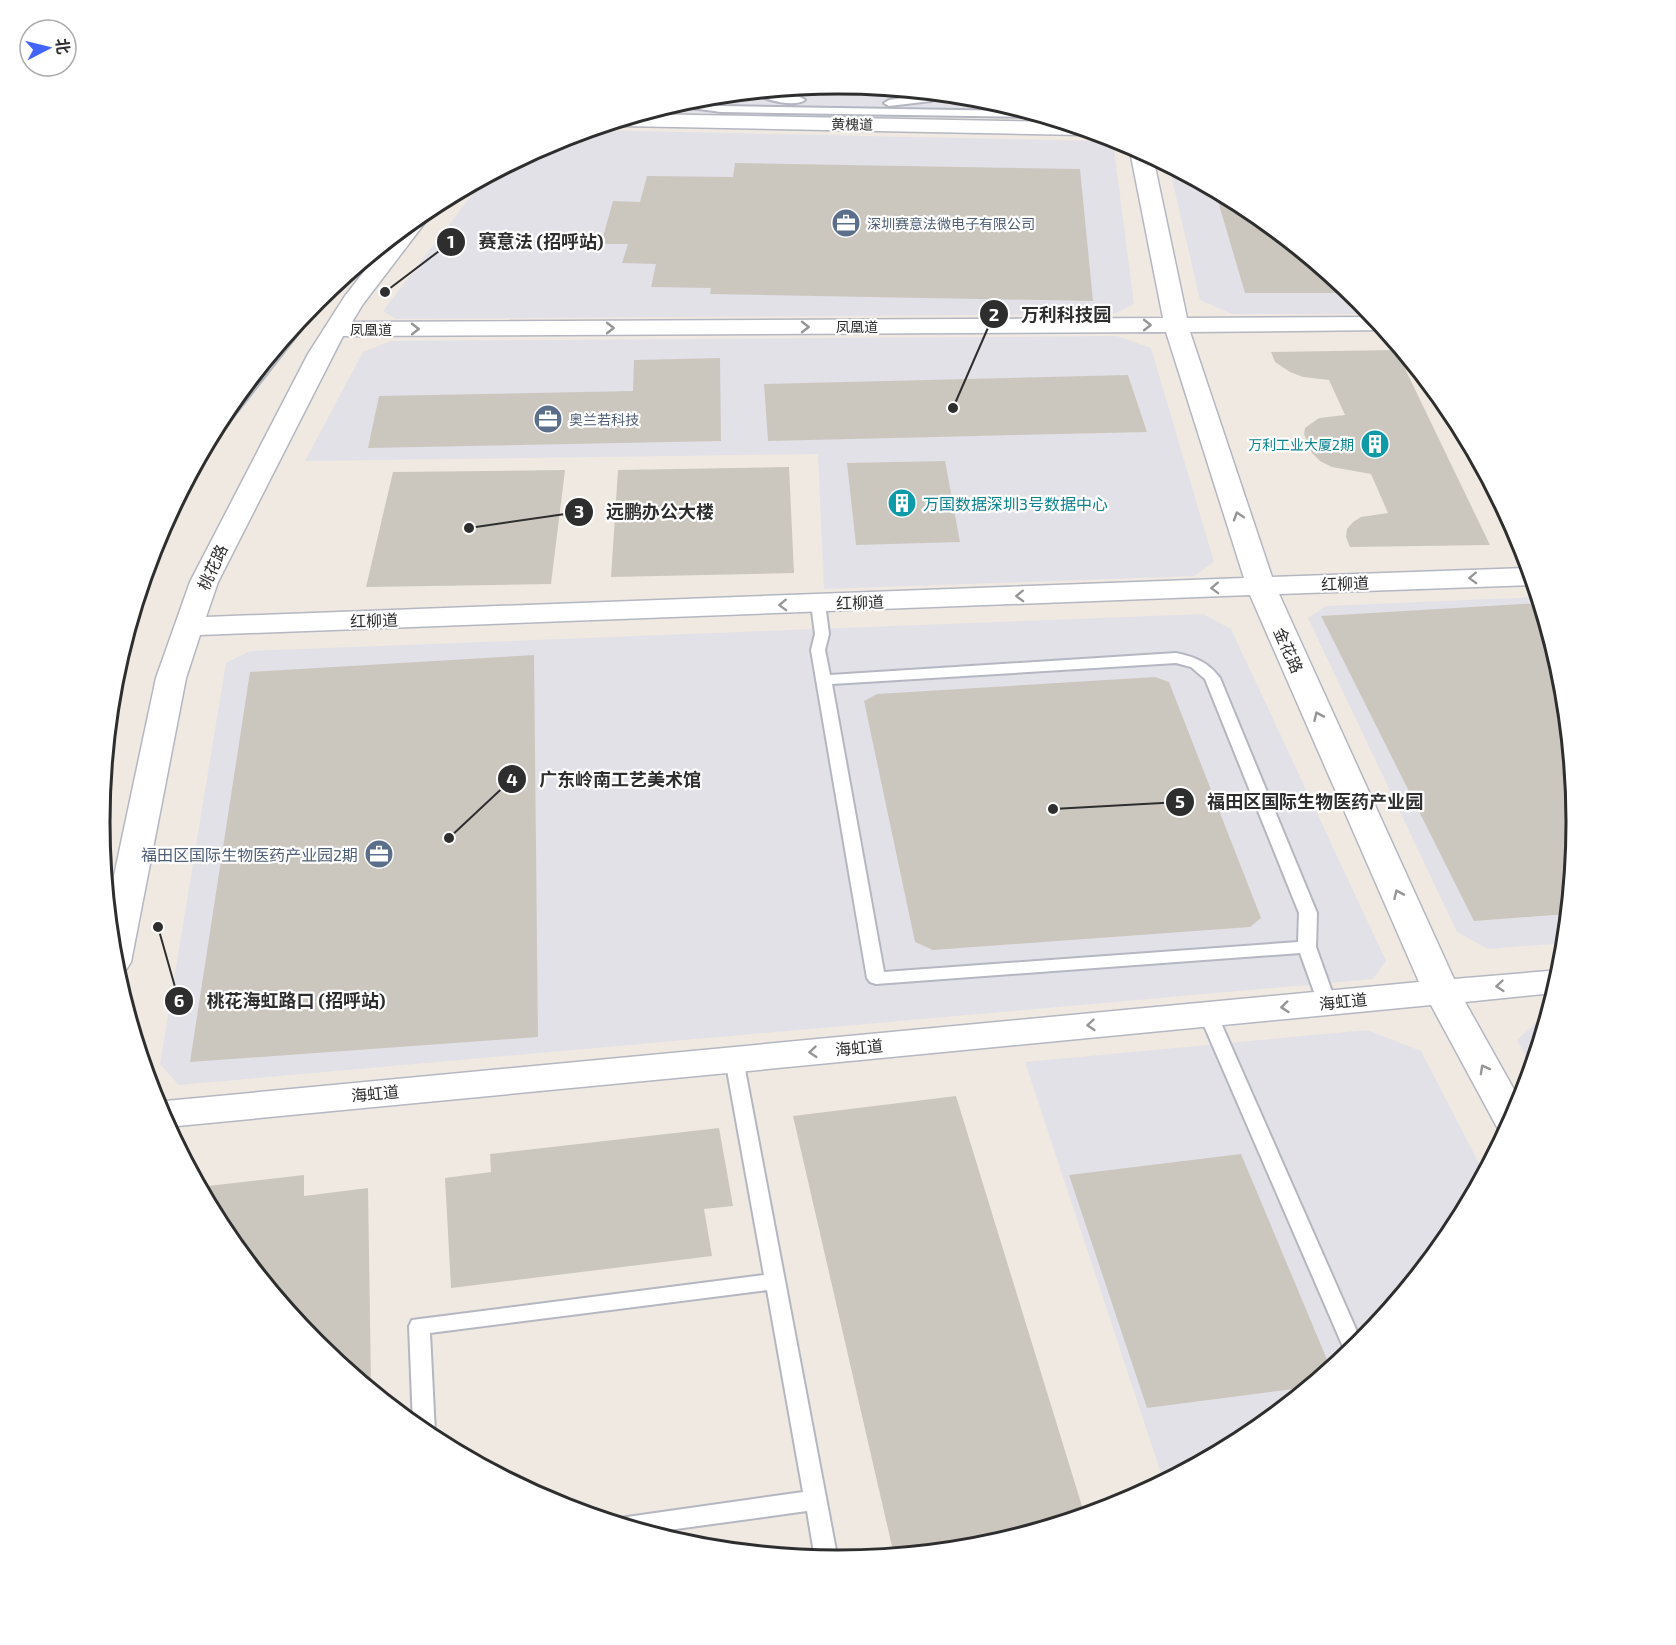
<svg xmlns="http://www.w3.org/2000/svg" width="1676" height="1645" font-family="'Exo 2','Noto Sans SC',sans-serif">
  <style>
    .industrial { fill: #e3e1e8 }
    .building { fill: #cbc7bf }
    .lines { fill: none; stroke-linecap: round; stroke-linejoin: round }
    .lane-casing { stroke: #b4b7c1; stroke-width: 4 }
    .secondary-casing { stroke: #b4b7c1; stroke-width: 3 }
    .lane { fill: #fff; fill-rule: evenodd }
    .secondary { fill: #fff; fill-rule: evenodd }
    .oneway { stroke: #969696 }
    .labels { text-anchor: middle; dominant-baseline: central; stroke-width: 4.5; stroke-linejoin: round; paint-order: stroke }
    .far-street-label { font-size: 14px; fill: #2e2e2e; stroke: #fff }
    .far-service-label { font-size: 14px; fill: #4e5e75; stroke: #fff; text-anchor: start }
    .far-culture-label { font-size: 14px; fill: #0d838f; stroke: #fff; text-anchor: end }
    .culture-label { font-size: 16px; fill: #0d838f; stroke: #fff; text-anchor: start }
    .street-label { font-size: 16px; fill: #2e2e2e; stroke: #fff }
    .service-label { font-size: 16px; fill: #4e5e75; stroke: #fff; text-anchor: end }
    .rim { fill: none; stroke: #2e2e2e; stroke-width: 3 }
    .leader { fill: none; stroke: #2e2e2e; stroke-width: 2 }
    .callout-dot { fill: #2e2e2e; stroke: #fff; stroke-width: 2 }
    .mark-label { font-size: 18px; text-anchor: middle; font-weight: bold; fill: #fff }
    .callout-label { font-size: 18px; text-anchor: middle; font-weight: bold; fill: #2e2e2e; stroke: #fff; stroke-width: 4.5; stroke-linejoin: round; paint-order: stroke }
  </style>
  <rect width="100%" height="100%" fill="#efe9e1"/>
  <path class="industrial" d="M838,84L982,98L1052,119L644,113L694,98Z
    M589,130L1095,141L1114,149L1134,304L1114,314L396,319L383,311L484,179L556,140Z
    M1169,166L1249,209L1360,301L1371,314H1232L1200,300Z
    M1117,336L1151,348L1214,562L1194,576L824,589L818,454L305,461L363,352L391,341Z
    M1538,597L1562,679L1576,823L1565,943L1488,949L1457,932L1308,618L1326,606Z
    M1203,614L1231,629L1386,961L1373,979L179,1085L160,1064L226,663L250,651Z
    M1546,1019L1532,1067L1517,1040L1539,1020Z
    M1367,1030L1421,1051L1484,1173L1452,1233L1360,1345L1248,1437L1164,1482L1025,1062Z"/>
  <path class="building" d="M735,163L1080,169L1093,301L710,294L711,288L651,287L656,264L622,263L628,244H601L613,201L640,202L647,176L733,177Z
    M1215,191L1249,209L1352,293H1245Z
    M1396,350L1490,545L1350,547L1346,537L1347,529L1353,522L1361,517L1388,513L1371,474L1332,467L1320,461L1312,453L1304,434L1305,428L1319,418L1345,415L1329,380L1303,377L1290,372L1275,362L1271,352Z
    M720,358L721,441L368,448L379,396L633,391L634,360Z
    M1128,375L1147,432L768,441L764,384Z
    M945,461L960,542L856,545L847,463Z
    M789,467L794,573L611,577L618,470Z
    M565,470L551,584L366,587L393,472Z
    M1540,603L1562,679L1576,823L1567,914L1474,921L1321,616Z
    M534,655L538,1037L190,1062L250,672Z
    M1155,677L1169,682L1261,918L1250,927L933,950L915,942L864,701L877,694Z
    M956,1096L1085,1516L982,1547L894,1555L793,1116Z
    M719,1128L733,1206L704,1209L712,1256L451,1288L445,1178L491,1172L490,1154Z
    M1241,1154L1331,1369L1309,1387L1147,1408L1069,1175Z
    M304,1175V1196L368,1188L371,1384L364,1385L316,1344L224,1232L199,1187Z"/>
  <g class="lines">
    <g class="lane-casing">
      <path id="lane" d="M765,91L800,97L805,100C794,108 764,100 753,92Z
        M934,93L946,95L931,101L889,106L884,103L889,100Z
        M682,102L721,106L1024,111L1038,115L1034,117L721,112L670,105Z
        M328,291V295L218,436H211L224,412L316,300Z
        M818,599L825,603L829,634L825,650L830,675L1176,653C1195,657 1208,662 1220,678L1317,913L1316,947L1336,1003L1333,1007H1321L1318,1003L1300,953L876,984L870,982L867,978L811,650L815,634L811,603ZM1176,663L1191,667L1205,679L1299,913L1298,942L884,972L832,684Z
        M1208,1008L1214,1010L1217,1014L1362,1343L1347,1356L1199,1014L1202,1010Z
        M734,1053L741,1055L743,1059L838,1561L815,1559L807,1511L647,1533L617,1523L619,1519L627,1517L803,1492L767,1290L430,1333L435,1433L432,1439L413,1424L409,1326L412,1320L764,1275L725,1059L727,1055Z"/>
    </g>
    <g class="secondary-casing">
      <path id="secondary" d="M641,114L1062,122L1091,131L1082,135L622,126L614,123Z
        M1133,147L1153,157L1187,318L1374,317L1384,330L1190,332L1272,577L1529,568L1534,584L1531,585L1279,594L1454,979L1561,970L1554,993L1465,1002L1521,1102L1506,1132L1498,1129L1431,1005L167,1127L155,1102L1419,982L1250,595L200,635L186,678L131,962L126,970L116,973L108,904L156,678L190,582L308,354L345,296L387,242L425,211L430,216L363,304L352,322L1163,318L1130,151ZM1166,332L1244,578L206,617L218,582L343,336Z"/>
    </g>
    <use href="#lane" class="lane"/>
    <use href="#secondary" class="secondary"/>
  </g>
  <defs><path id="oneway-chevron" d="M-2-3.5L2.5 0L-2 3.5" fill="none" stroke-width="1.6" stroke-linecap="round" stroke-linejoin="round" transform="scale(1.5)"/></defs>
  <g class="oneway">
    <use href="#oneway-chevron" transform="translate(1147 325)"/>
    <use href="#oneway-chevron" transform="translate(805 327)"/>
    <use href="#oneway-chevron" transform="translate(610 328)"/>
    <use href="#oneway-chevron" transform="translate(415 329)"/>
    <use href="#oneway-chevron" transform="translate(1238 516) rotate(-108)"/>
    <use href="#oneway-chevron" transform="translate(1473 578) rotate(178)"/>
    <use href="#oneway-chevron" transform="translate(1215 588) rotate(178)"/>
    <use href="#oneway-chevron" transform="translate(1020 596) rotate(178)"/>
    <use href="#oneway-chevron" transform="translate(783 605) rotate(178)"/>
    <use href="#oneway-chevron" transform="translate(1318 716) rotate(-114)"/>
    <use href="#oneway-chevron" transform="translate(1398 894) rotate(-114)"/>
    <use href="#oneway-chevron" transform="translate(1500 986) rotate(175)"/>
    <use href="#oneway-chevron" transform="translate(1285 1007) rotate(174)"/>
    <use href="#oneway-chevron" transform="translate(1091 1025) rotate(175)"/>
    <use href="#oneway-chevron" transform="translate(813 1052) rotate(175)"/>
    <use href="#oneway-chevron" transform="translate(1484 1069) rotate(-119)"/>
  </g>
  <defs>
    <g id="office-disc" transform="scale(1.5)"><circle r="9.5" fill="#5c6f8a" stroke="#fff"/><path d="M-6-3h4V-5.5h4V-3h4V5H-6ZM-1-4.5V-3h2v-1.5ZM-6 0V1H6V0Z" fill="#fff"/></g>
    <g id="building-disc" transform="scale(1.5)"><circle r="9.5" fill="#0f9aa8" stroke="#fff"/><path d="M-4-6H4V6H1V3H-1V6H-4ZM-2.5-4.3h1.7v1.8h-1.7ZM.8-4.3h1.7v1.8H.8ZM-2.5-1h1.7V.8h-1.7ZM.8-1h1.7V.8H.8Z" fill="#fff"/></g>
  </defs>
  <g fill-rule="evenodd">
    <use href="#office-disc" x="846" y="223"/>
    <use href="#office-disc" x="548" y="419"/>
    <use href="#building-disc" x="1375" y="444"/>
    <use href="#building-disc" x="902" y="503"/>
    <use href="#office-disc" x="379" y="854"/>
  </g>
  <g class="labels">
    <g class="far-street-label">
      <text transform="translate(852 124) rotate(1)">黄槐道</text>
      <text x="857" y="326">凤凰道</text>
      <text x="371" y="329">凤凰道</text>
    </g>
    <g class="far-service-label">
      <text x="867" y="223">深圳赛意法微电子有限公司</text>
      <text x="569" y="419">奥兰若科技</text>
    </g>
    <g class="far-culture-label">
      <text x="1354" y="444">万利工业大厦2期</text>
    </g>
    <g class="culture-label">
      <text x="923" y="503">万国数据深圳3号数据中心</text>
    </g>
    <g class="street-label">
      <text transform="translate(212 567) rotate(-65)">桃花路</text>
      <text transform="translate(1345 583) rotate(-2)">红柳道</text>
      <text transform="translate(860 602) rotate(-2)">红柳道</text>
      <text transform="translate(374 620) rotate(-2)">红柳道</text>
      <text transform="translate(1289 650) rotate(66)">金花路</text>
      <text transform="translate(1343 1001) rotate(-6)">海虹道</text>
      <text transform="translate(859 1047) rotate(-5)">海虹道</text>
      <text transform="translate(375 1093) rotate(-5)">海虹道</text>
    </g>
    <g class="service-label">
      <text x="358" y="854">福田区国际生物医药产业园2期</text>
    </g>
  </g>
  <path d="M0 0H1676V1645H0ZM110 822a728 728 0 1 1 1456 0a728 728 0 1 1-1456 0Z" fill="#fff" fill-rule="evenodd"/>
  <path class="rim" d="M110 822a728 728 0 1 1 1456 0a728 728 0 1 1-1456 0Z"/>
  <path class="leader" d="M385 292L451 242M953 408L994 314M469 528L579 512M449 838L512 779M1053 809L1180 802M158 927L179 1001"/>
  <g class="callout-dot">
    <circle cx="385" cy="292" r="6"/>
    <circle cx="953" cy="408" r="6"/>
    <circle cx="469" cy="528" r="6"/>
    <circle cx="449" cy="838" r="6"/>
    <circle cx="1053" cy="809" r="6"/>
    <circle cx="158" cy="927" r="6"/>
    <circle cx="451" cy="242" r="15"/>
    <circle cx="994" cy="314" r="15"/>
    <circle cx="579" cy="512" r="15"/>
    <circle cx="512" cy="779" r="15"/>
    <circle cx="1180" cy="802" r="15"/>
    <circle cx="179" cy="1001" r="15"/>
  </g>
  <g class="mark-label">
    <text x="451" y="248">1</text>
    <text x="994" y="321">2</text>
    <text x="579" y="518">3</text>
    <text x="512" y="786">4</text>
    <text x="1180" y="808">5</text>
    <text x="179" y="1007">6</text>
  </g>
  <g class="callout-label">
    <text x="541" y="248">赛意法 (招呼站)</text>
    <text x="1066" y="321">万利科技园</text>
    <text x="660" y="518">远鹏办公大楼</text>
    <text x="620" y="786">广东岭南工艺美术馆</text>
    <text x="1315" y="808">福田区国际生物医药产业园</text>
    <text x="296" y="1007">桃花海虹路口 (招呼站)</text>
  </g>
  <g transform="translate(48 48) rotate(83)"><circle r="28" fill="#ffffff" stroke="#ababab" stroke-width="1.5"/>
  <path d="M0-4.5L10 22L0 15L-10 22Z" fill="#4264fb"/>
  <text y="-9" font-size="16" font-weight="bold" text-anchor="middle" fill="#2e2e2e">北</text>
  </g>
</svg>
